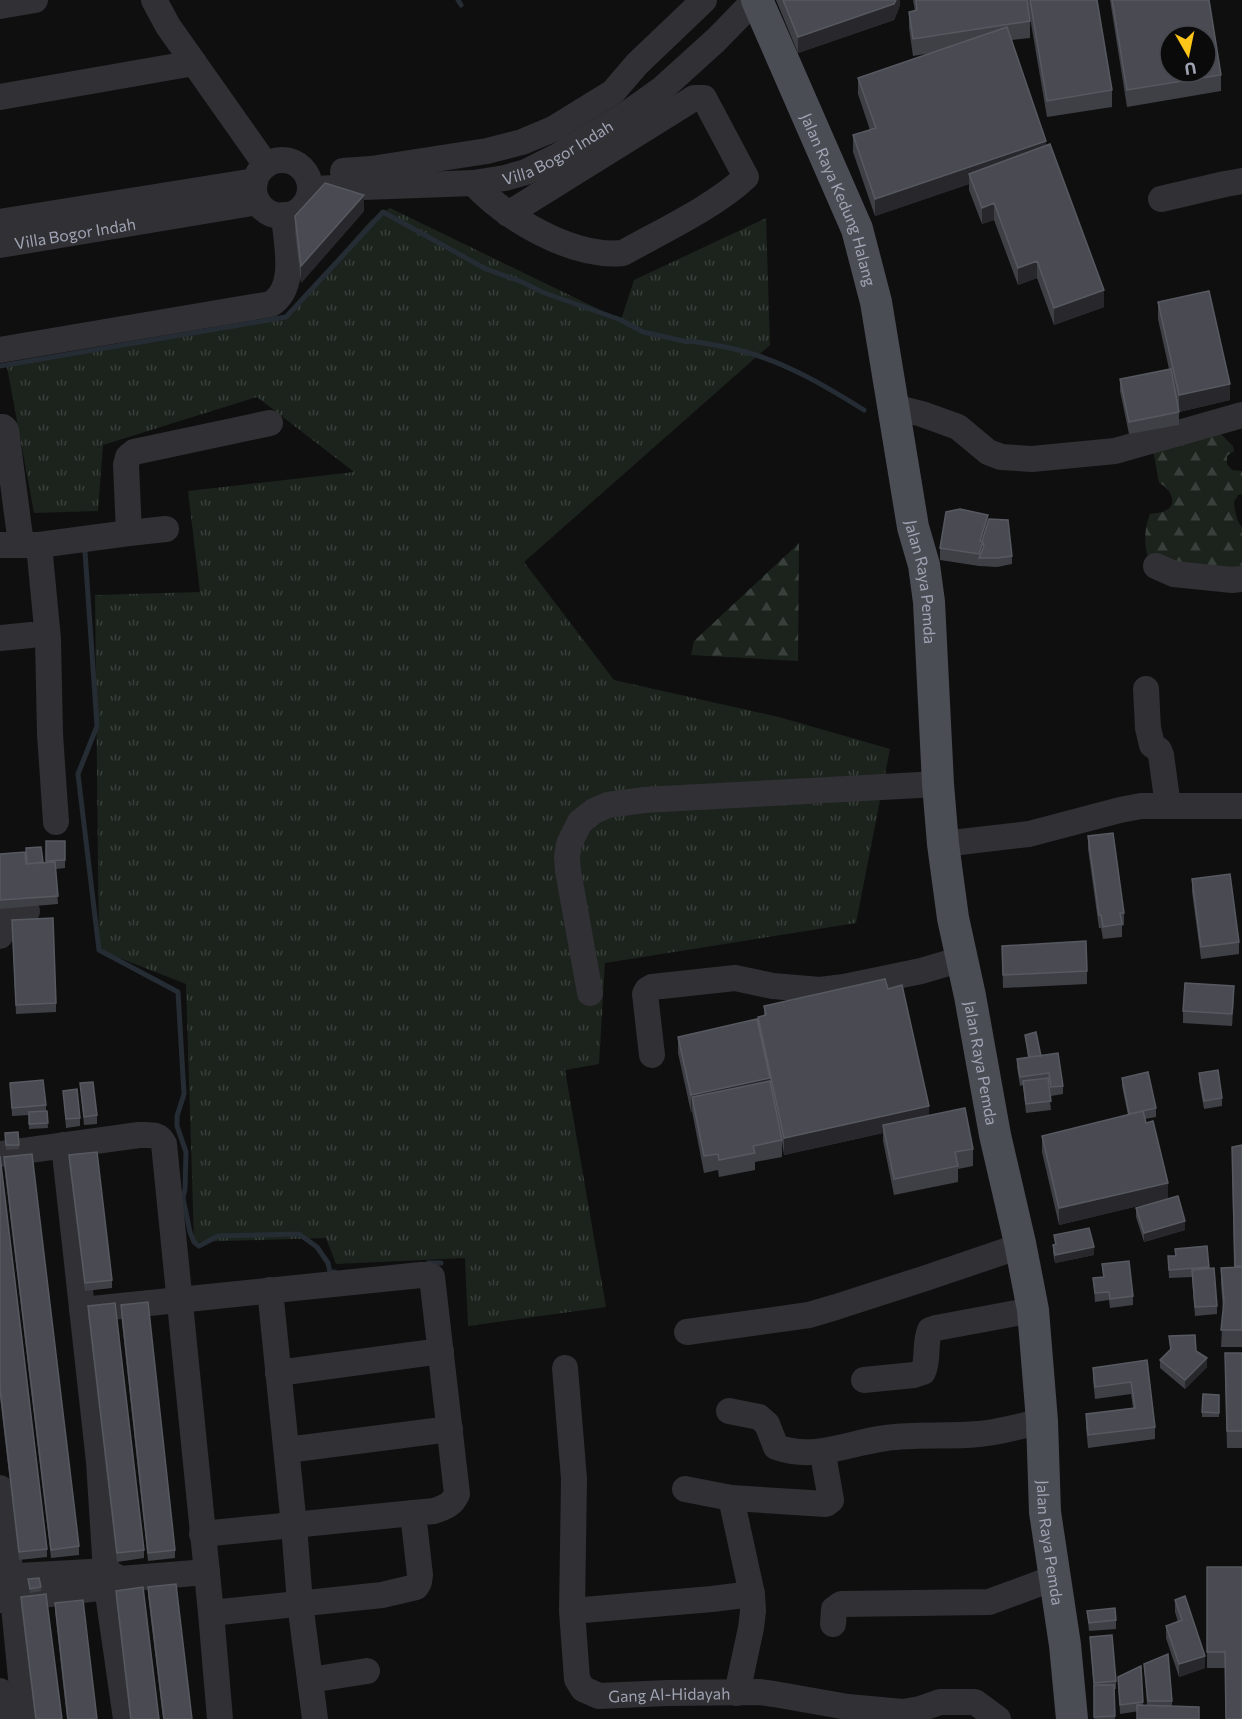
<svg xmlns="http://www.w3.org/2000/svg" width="1242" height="1719" font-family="Commissioner,sans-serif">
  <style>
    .grass { fill: url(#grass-tufts) }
    .forest { fill: url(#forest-firs) }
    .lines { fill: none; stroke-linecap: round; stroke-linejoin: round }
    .stream { stroke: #252c34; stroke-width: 5 }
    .minor { stroke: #303035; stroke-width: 26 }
    .major { stroke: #4b4d55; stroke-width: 32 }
    .wall { fill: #3f4046 }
    .shaded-wall { fill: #28282c }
    .building { fill: #4a4b52; stroke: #575961; stroke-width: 1.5; fill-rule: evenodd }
    .labels { text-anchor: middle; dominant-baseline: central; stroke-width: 5; stroke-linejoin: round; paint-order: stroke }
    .street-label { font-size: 16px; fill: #9fa3b2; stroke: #0a0a0b }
  </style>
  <defs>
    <pattern id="grass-tufts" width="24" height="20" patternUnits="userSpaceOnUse" patternTransform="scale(1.5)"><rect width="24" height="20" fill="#1b231c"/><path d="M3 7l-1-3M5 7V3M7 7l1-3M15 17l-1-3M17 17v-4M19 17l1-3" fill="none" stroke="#39403b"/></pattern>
    <pattern id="forest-firs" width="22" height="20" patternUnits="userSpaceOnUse" patternTransform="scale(1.5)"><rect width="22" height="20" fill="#1b231c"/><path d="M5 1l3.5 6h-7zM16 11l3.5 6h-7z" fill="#39403b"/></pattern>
  </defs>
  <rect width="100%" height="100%" fill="#0f0f10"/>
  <path class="grass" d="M390,208L621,320L634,280L766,218L770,345L524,562L614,680L779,717L890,749L856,923L605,963L599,1064L565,1070L606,1307L468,1326L465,1258L336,1264L326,1238L194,1242L186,984L99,950L95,595L200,592L188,491L354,472L257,397L103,445L98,511L34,513L7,367L286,317L370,221Z"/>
  <path class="forest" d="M1221,434L1233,446L1234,451L1227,456V464L1232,470L1242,471V494L1238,495L1234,502C1235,510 1236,521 1242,527V577L1148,559C1144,542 1144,530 1150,514C1154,513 1161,513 1165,511C1180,504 1169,487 1159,483L1153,450Z
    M799,543L798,661L691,655L694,641Z"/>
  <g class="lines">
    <path class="stream" d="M458,0L461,5
      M0,366L286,317L383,212L486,269L522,282L542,292L621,320L643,332L688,342L691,341C710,344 729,347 746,352C789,364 827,387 864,410
      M85,552L97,726L78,774L99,950L178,992L184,1094L177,1116V1126L186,1152L185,1189L183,1198L190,1232L194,1242L199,1246L218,1236L299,1234L317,1247L328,1263L330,1272H335
      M428,1263H441"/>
    <g class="minor">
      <path d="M154,0L168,26L266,165"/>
      <path d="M0,6L35,0"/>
      <path d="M0,97L194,63"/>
      <circle cx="282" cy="188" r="28"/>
      <path d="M343,171L371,169L487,151L522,142L553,129L613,92L637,64L704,0"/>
      <path d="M473,183C507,219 572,258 623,253C662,231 714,207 746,177L704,98H694L683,105L508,214"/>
      <path id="s1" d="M310,189L473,183L505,178L526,172L556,157L628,113L663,88L716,40L755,0"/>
      <path d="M1161,199L1225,184L1242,181"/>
      <path d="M0,222L255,181"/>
      <path id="s2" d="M0,245L258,202"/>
      <path d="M0,350L271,304C298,287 286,243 284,215"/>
      <path d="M894,407L922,414L958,427L988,452L1001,457L1032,459L1115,451L1242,415"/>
      <path d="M0,427H3L6,430L21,544"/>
      <path d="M129,533L166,529"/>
      <path d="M0,545H39L129,533L126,465L128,457L134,452L270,423"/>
      <path d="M39,545L48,639L50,734L56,822"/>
      <path d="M1156,566L1174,574L1232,580L1242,579"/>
      <path d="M0,638L31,635"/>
      <path d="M1146,689L1148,728L1152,745L1159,750L1161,755L1168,806"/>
      <path d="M943,844L1029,834L1120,810L1141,806H1242"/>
      <path d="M0,911H27"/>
      <path d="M0,936L3,910"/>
      <path d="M590,993L568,871L567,857L569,844L580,822L594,811L608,805L644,800L938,784"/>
      <path d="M652,1055L645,994L647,990L652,987L735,978L773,986L820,990L844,987L921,971L962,959"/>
      <path d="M64,1145L99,1462L107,1587L126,1719"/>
      <path d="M0,1154L139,1135C150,1135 159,1133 164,1144L211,1613L382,1595L416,1587L419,1582L420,1575L413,1513"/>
      <path d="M270,1290L294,1526L300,1603L315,1719"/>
      <path d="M82,1310L421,1275H428L432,1277L457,1494C452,1505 445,1507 434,1511L202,1534"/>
      <path d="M687,1332L809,1315L836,1307L923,1279L1020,1246"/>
      <path id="s3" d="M565,1368L574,1479L572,1611L577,1679L583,1689L599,1696L668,1693L759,1692L774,1694L848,1707L903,1712L920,1709L940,1702H975L998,1719"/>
      <path d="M278,1373L441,1351"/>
      <path d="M864,1380L914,1375L923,1372C929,1359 924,1344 930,1330L936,1328L1033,1310"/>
      <path d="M729,1411L759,1417L767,1424L776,1447C816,1461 847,1443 886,1438C916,1434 948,1437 979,1434C1000,1432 1021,1426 1042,1421"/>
      <path d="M287,1450L450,1429"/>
      <path d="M0,1488L11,1576L25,1719"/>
      <path d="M685,1489L731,1498L826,1504L831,1500L825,1466L824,1452"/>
      <path d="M731,1498L752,1594L753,1611L751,1628L737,1693"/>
      <path d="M0,1577L107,1571L120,1579L107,1587L0,1600"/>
      <path d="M120,1579L207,1572"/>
      <path d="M572,1611L712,1599L752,1594"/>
      <path d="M211,1613L220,1719"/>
      <path d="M833,1624L834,1609L841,1604L989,1602L1054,1578"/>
      <path d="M310,1680L367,1671"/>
      <path d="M0,1691L4,1719"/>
    </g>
    <path class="major" id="s4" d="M757,0L857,229L876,302L913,527L924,565L929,602L938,784L943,844L953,918L970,996L995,1135L1020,1243L1033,1310L1042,1421L1045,1512L1065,1645L1072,1719"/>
  </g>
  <path class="wall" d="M776,0H900V5L894,20L798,53Z
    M913,0H1027L1030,21V38L1012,40L1046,146L1104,307L1054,325L1037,278L1018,285L994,220L982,224L969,190V184L875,216L853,152V135L870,130L858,94V78L931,53L913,56L909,28V12L915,11Z
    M1027,0H1097L1112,90V107L1047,117Z
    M1110,0H1209L1221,75V91L1127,107Z
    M364,211L301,283L295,232V216Z
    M1158,302L1230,400L1179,412V425L1129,434L1120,391V379L1169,369L1158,319Z
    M988,521L1012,556V564L997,567L979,566V565V566L940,560V548Z
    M1088,836L1124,913V925L1122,926V937L1103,939L1101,928H1099L1088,849Z
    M46,841H65V868L56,869L58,904L0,909V854L26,864L46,863Z
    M1192,879L1239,942V954L1201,959L1192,892Z
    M12,928L56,1003V1012L16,1014Z
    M1002,946L1087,971V984L1003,988Z
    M888,989L929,1115L973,1149V1166L958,1169V1182L894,1195L883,1141V1133L784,1155L782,1142V1157L755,1162V1170L719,1177L718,1170L704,1173L692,1111L691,1112L678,1053V1037L758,1023V1017L764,1016V1006Z
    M1234,999L1232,1026L1183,1023V1011Z
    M1025,1035L1063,1086V1094L1051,1096L1049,1082H1048L1051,1110L1026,1113L1023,1085L1020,1086L1017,1067V1059L1028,1057Z
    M1199,1073L1222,1098V1106L1204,1109L1199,1081Z
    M1122,1078L1156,1108V1117L1145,1119L1168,1199L1185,1230L1144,1242L1136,1217V1208L1163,1200L1059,1225L1042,1152V1136L1128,1115L1122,1086Z
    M10,1083L46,1105V1111H47L48,1128L29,1129V1115L12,1116Z
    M80,1083L97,1115V1124L84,1125Z
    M63,1091L80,1118V1126L66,1128Z
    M18,1132L19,1149L6,1150L5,1133Z
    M1242,1145V1347H1221L1223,1310L1221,1284V1268H1234L1232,1164Z
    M69,1155L112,1280V1288L85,1291L69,1164Z
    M0,1156L47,1549V1557L19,1560L0,1397Z
    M4,1157L79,1546V1555L51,1558L4,1165Z
    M1054,1235L1094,1255L1055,1263L1053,1253V1245L1055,1244Z
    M1207,1246L1209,1269L1217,1306V1314L1195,1316L1192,1277L1169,1278L1168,1256H1175V1249Z
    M1102,1264L1133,1296V1305L1110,1308L1109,1300L1095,1302L1093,1278L1103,1277Z
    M121,1305L175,1550V1558L148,1561L121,1314Z
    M88,1306L144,1550V1558L117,1562L88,1315Z
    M1169,1336L1196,1351L1207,1367L1185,1389L1160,1368V1360L1170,1350Z
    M1242,1353V1448H1227L1225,1370Z
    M1147,1360L1155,1427V1439L1088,1448L1086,1427V1414L1133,1408L1131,1394L1095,1399L1093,1380V1368Z
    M1219,1395V1417H1202V1412Z
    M1207,1567H1242L1225,1668H1207Z
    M28,1579L41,1587V1591L30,1593Z
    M148,1587L192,1719H163L148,1595Z
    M116,1591L159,1719H130L116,1599Z
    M21,1597L62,1719H35L21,1606Z
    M1175,1600L1205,1668L1179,1677L1166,1638V1626L1178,1622L1175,1612Z
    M55,1603L97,1719H67L55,1611Z
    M1087,1611L1116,1620V1629L1089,1631Z
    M1090,1637L1116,1681V1689H1114L1115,1719H1094V1694Z
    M1144,1664L1172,1701V1706L1120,1714L1118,1677L1141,1666L1143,1705H1147Z"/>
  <path class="shaded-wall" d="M896,0H900V5L894,20L798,53V37Z
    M1046,141V158L969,174V184L875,216V199Z
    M364,195V211L301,283V266Z
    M994,203V220L982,224V208Z
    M1037,261V278L1018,285V268Z
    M1104,290V307L1054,325V308Z
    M1230,384V400L1179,412V395Z
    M988,515V527L983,544V555L979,558V566V554L980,541Z
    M1234,986V999L1232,1026V1014Z
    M770,1078V1095L692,1097V1111L691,1112V1095Z
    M929,1106V1123L883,1125V1133L784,1155V1138Z
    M1168,1183V1199L1059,1225V1208Z
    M1185,1221V1230L1144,1242V1233Z
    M1094,1247V1255L1055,1263V1255Z
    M1207,1358V1367L1185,1389V1380Z
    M1205,1656V1668L1179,1677V1664Z"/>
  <path class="building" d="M783,0H896L894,4L798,37Z
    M916,0H1027L1030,21L913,39L909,12L917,10Z
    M1030,0H1097L1112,90L1047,101Z
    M1112,0H1209L1221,75L1127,90ZM1170,36H1206V72H1170Z
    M1007,27L1046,141L875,199L853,135L876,128L858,78Z
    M1050,144L1104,290L1054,308L1037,261L1018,268L994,203L982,208L969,174Z
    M325,183L364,195L301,266L295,216Z
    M1209,291L1230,384L1179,395L1158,302Z
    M1171,369L1179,412L1129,422L1120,379Z
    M960,509L988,515L980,541L983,542L979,554L940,548L946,512Z
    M989,519L1008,520L1012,556L997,558H979L984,546L983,545V542L982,541Z
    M1113,833L1124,913H1120L1122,924L1103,927L1101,915H1099L1088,836Z
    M46,841H65V860L46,861Z
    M41,847L43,862L27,864L26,848Z
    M25,852L26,864L55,862L58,896L0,900V854Z
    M1230,874L1239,942L1201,947L1192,879Z
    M53,918L56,1003L16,1005L12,920Z
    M1086,941L1087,971L1003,975L1002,946Z
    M885,979L888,989L902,985L929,1106L784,1138L758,1017L766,1015L764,1006Z
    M1185,983L1234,986L1232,1014L1183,1011Z
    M757,1019L770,1078L691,1095L678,1037Z
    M1036,1032L1041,1056L1029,1057L1025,1035Z
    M1058,1053L1063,1086L1051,1087L1049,1073L1020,1077L1017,1059Z
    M1218,1070L1222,1098L1204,1101L1199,1073Z
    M1148,1072L1156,1108L1129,1114L1122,1078Z
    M1048,1078L1051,1101L1026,1104L1023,1081Z
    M43,1080L46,1105L12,1108L10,1083Z
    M770,1081L782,1140L753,1146L755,1153L719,1160L718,1154L704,1156L692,1097Z
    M93,1082L97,1115L84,1117L80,1083Z
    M77,1089L80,1118L66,1119L63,1091Z
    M965,1108L973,1149L955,1152L958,1166L894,1179L883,1125Z
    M47,1111L48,1123L29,1124V1112Z
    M1143,1111L1146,1123L1153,1121L1168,1183L1059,1208L1042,1136Z
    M18,1132L19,1145H6L5,1133Z
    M1242,1145V1266H1235L1232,1147Z
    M97,1152L112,1280L85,1283L69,1155Z
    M32,1154L79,1546L51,1550L4,1157Z
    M0,1156L47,1549L19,1552L0,1388Z
    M1178,1196L1185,1221L1144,1233L1136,1208Z
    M1089,1228L1094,1247L1055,1255L1053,1245L1056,1244L1054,1235Z
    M1207,1246L1209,1267L1169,1270L1168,1256H1176L1175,1249Z
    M1129,1261L1133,1296L1110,1299L1109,1292L1095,1293L1093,1278L1104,1277L1102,1264Z
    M1242,1267V1330H1221L1224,1301L1221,1268Z
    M1214,1268L1217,1306L1195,1307L1192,1270Z
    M148,1302L175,1550L148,1553L121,1305Z
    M115,1303L144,1550L117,1553L88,1306Z
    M1195,1335L1196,1351L1207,1358L1185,1380L1160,1360L1171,1349L1169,1336Z
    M1225,1353H1242V1431H1227Z
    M1147,1360L1155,1427L1088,1435L1086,1414L1135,1408L1131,1382L1095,1387L1093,1368Z
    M1203,1394L1219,1395V1413L1202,1412Z
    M1207,1567H1242V1719H1226L1225,1652H1207Z
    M39,1578L41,1587L30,1589L28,1579Z
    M176,1584L192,1719H164L148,1587Z
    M143,1587L159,1719H131L116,1591Z
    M46,1594L62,1719H36L21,1597Z
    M1185,1596L1205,1656L1179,1664L1166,1626L1182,1620L1175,1600Z
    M83,1600L97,1719H68L55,1603Z
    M1115,1608L1116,1620L1089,1623L1087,1611Z
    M1112,1635L1116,1681L1094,1683L1090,1637Z
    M1168,1654L1172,1701H1148L1144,1664Z
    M1141,1666L1143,1702L1120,1705L1118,1677Z
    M1094,1685H1114L1115,1716L1094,1717Z
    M1137,1705L1199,1707V1719H1137Z"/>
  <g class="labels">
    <g class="street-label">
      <text stroke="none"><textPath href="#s1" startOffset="254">Villa Bogor Indah</textPath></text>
      <text stroke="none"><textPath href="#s4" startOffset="216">Jalan Raya Kedung Halang</textPath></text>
      <text stroke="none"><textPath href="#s2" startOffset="76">Villa Bogor Indah</textPath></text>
      <text stroke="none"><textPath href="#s4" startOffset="609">Jalan Raya Pemda</textPath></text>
      <text stroke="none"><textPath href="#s4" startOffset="1095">Jalan Raya Pemda</textPath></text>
      <text stroke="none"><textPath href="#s4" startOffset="1581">Jalan Raya Pemda</textPath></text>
      <text stroke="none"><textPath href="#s3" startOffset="411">Gang Al-Hidayah</textPath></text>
    </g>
  </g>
  <g transform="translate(1188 54) rotate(171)"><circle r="28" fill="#0a0a0b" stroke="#46474e" stroke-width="1.5"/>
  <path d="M0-4.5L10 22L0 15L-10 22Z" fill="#fdc51a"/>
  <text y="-9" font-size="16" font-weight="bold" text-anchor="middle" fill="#9fa3b2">U</text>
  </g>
</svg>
